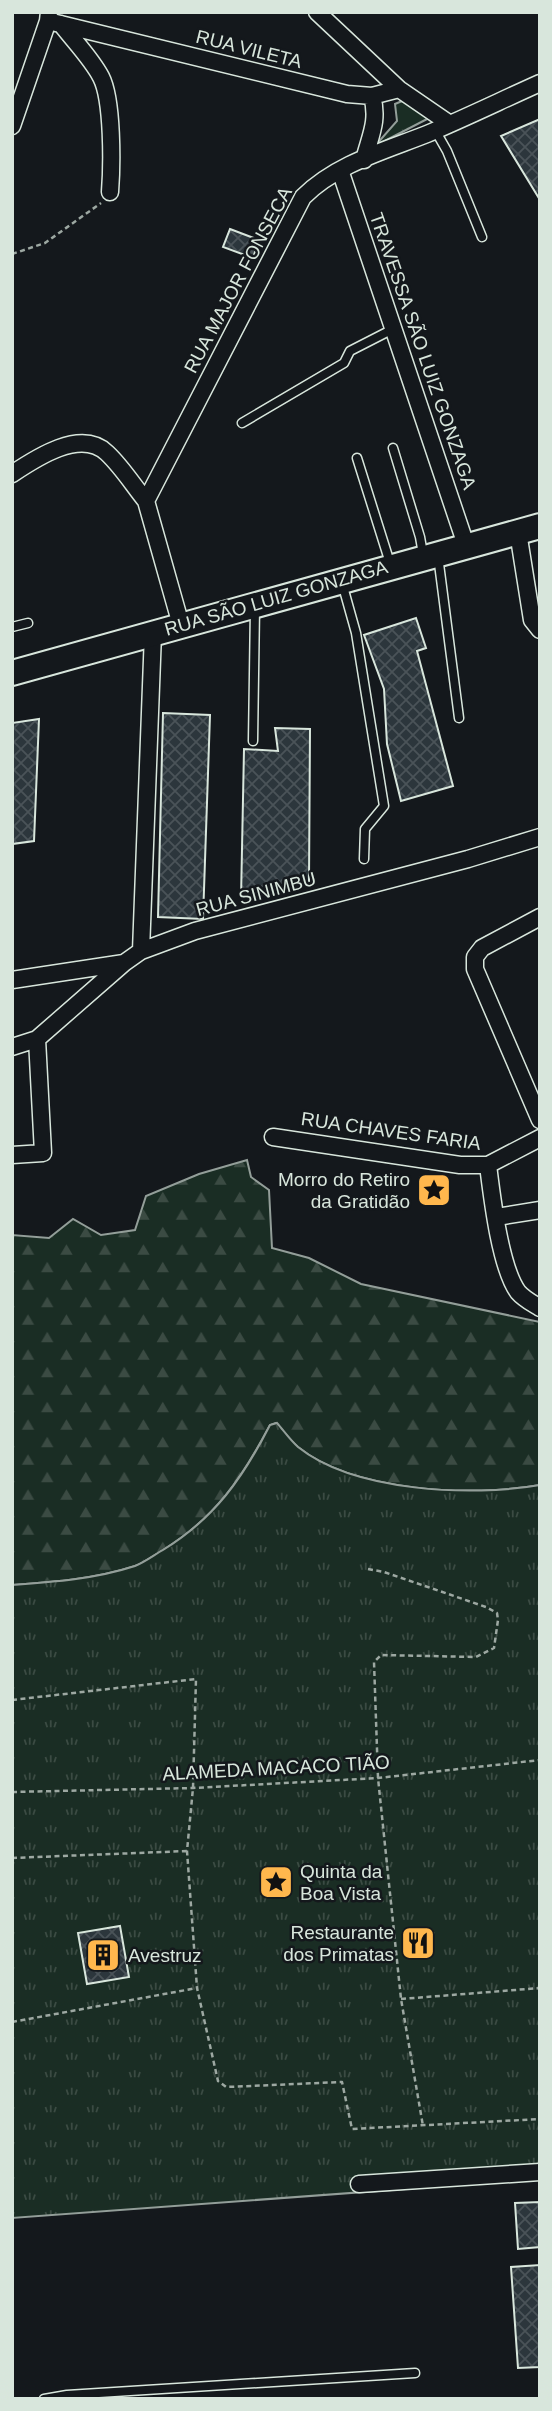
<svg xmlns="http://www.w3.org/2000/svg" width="552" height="2411" font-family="Arial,sans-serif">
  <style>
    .forest { fill: url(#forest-firs); stroke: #939e99; stroke-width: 2 }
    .park { fill: url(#park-tufts); stroke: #939e99; stroke-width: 2 }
    .building { fill: url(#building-cross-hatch); stroke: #d8e6dc; stroke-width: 2 }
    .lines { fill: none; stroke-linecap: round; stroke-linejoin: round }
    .lane-casing { stroke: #d8e6dc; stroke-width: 11 }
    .street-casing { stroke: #d8e6dc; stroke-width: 19 }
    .primary-casing { stroke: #d8e6dc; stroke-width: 28 }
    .path { stroke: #9da8a2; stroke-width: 2.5; stroke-dasharray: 5 3.5; stroke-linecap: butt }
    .lane { stroke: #14181c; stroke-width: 8 }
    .street { stroke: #14181c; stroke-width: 16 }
    .primary { stroke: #14181c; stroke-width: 24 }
    .labels { text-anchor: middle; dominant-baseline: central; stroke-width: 5; stroke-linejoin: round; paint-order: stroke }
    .street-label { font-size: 19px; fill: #d8e6dc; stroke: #14181c }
    .poi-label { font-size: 19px; fill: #d8e6dc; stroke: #14181c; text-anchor: end }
  </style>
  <defs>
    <pattern id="forest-firs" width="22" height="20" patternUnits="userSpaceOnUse" patternTransform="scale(1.75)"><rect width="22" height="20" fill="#1a2d24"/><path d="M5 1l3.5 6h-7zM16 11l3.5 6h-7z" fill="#3b4b43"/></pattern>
    <pattern id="park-tufts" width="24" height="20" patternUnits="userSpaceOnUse" patternTransform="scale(1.75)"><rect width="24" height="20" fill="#1a2d24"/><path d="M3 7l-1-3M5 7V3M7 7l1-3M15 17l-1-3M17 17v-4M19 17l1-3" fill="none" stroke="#3b4b43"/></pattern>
    <pattern id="building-cross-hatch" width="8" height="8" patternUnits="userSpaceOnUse" patternTransform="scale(1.75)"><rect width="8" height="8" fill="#2c363c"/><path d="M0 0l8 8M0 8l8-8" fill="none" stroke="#4a5358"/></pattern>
  </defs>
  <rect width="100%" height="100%" fill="#14181c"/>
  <path class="forest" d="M247,1160L251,1177L269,1190L272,1248L309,1258L361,1284L540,1322V1485C472,1497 354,1492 298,1447C290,1440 283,1431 276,1423L270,1425C242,1478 215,1518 163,1550C154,1555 144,1563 135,1566C95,1579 54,1582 12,1585V1235L49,1238L73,1219L101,1235L135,1230L146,1196L199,1174Z"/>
  <path class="park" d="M407,99L431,117L375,146L397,121L395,104Z
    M277,1423C284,1431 290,1440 298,1447C354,1492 472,1497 540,1485V2179L12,2218V1585C54,1582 95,1579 135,1566C145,1562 154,1555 163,1550C215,1518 243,1478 270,1425Z"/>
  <path class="building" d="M540,119V200L501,136Z
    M230,229L259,240L253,258L223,247Z
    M416,618L426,648L417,651L453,786L401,801L387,744L384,689L364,635Z
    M163,713L210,715L203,919L158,917Z
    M39,719L34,841L12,844V723Z
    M275,728L310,729L309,881L241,899L244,749L278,751Z
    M120,1926L129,1977L87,1984L78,1933Z
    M540,2202V2247L518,2249L515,2203Z
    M540,2265V2367L518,2368L511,2267Z"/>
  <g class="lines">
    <g class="lane-casing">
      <path id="lane" d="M435,130L447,151L482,237
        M242,423L344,363L350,351L393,329
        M393,448L420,537L423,554
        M357,458L390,563
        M438,556L459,718
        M342,583L356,633L384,806L365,829L364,859
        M12,627L28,623
        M253,741L255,607
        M44,2399L67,2395L415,2373"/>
    </g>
    <g class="street-casing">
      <path id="street" d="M317,12L399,89L450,124
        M48,21L347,94L372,96L399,89
        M61,24C74,41 91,58 101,77C113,100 112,166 110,192
        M12,126L48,21L49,12
        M364,160C370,136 379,121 372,96
        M340,170L466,545
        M12,474C36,458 81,428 107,453C122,467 133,485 146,501
        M518,532L532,620L540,630
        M181,625L146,501L303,197C336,164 384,151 427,134C465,118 502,100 540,83
        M540,917L482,948L475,957V969L540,1120
        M141,951L153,633
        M12,980L124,963
        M12,1047L37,1039L124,963L141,951L195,931L468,859L540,837
        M273,1137L460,1165H488L540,1138
        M12,1155L43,1153L37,1039
        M488,1165C492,1197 500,1267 518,1292C524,1299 532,1303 540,1308
        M497,1217L540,1210
        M359,2184L540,2172"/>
    </g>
    <g class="primary-casing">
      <path id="primary" d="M12,673L540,526"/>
    </g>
    <path class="path" d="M12,254L45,243L101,203
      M368,1569L384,1572L486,1607L497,1613L498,1620L494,1648L476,1657L381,1655L374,1662L378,1778L401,1999L423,2126
      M12,1700L196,1679L193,1788L187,1851L197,1988L218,2081L226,2087L342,2082L352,2129L540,2119
      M12,1792L193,1788L378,1778L540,1760
      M12,1858L187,1851
      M401,1999L540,1988
      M12,2022L197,1988"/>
    <use href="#lane" class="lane"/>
    <use href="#street" class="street"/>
    <use href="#primary" class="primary"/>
  </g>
  <defs>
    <g id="sight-square" transform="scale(1.75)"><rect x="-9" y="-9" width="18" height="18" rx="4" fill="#ffb74d" stroke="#14181c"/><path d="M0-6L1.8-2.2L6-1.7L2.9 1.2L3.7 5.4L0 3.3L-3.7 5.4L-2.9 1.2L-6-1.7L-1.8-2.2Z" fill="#111"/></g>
    <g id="restaurant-square" transform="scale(1.75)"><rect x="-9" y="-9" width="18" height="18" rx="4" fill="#ffb74d" stroke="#14181c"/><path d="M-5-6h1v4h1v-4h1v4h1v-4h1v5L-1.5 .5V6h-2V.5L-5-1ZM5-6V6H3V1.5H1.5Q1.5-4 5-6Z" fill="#111"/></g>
    <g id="building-square" transform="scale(1.75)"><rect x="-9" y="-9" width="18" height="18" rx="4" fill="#ffb74d" stroke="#14181c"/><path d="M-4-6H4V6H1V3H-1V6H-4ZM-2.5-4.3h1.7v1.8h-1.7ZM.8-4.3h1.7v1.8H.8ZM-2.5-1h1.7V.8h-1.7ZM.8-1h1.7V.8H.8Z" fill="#111"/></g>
  </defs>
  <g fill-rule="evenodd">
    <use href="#sight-square" x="434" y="1190"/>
    <use href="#sight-square" x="276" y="1882"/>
    <use href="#restaurant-square" x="418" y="1943"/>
    <use href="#building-square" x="103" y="1955"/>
  </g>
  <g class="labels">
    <g class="street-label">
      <text transform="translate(249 49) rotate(14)">RUA VILETA</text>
      <text transform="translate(238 280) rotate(-62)">RUA MAJOR FONSECA</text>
      <text transform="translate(423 351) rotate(71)">TRAVESSA SÃO LUIZ GONZAGA</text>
      <text transform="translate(276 598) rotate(-16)">RUA SÃO LUIZ GONZAGA</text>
      <text transform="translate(256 894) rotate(-15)">RUA SINIMBU</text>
      <text transform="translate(391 1131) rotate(8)">RUA CHAVES FARIA</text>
      <text transform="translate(276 1768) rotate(-3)">ALAMEDA MACACO TIÃO</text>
    </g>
    <g class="poi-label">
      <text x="410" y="1179">Morro do Retiro<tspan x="410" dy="22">da Gratidão</tspan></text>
      <text x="300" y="1871" text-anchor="start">Quinta da<tspan x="300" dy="22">Boa Vista</tspan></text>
      <text x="394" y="1932">Restaurante<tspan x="394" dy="22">dos Primatas</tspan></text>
      <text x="128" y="1955" text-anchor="start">Avestruz</text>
    </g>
  </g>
  <rect width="552" height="2411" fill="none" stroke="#d8e6dc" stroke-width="28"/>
</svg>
